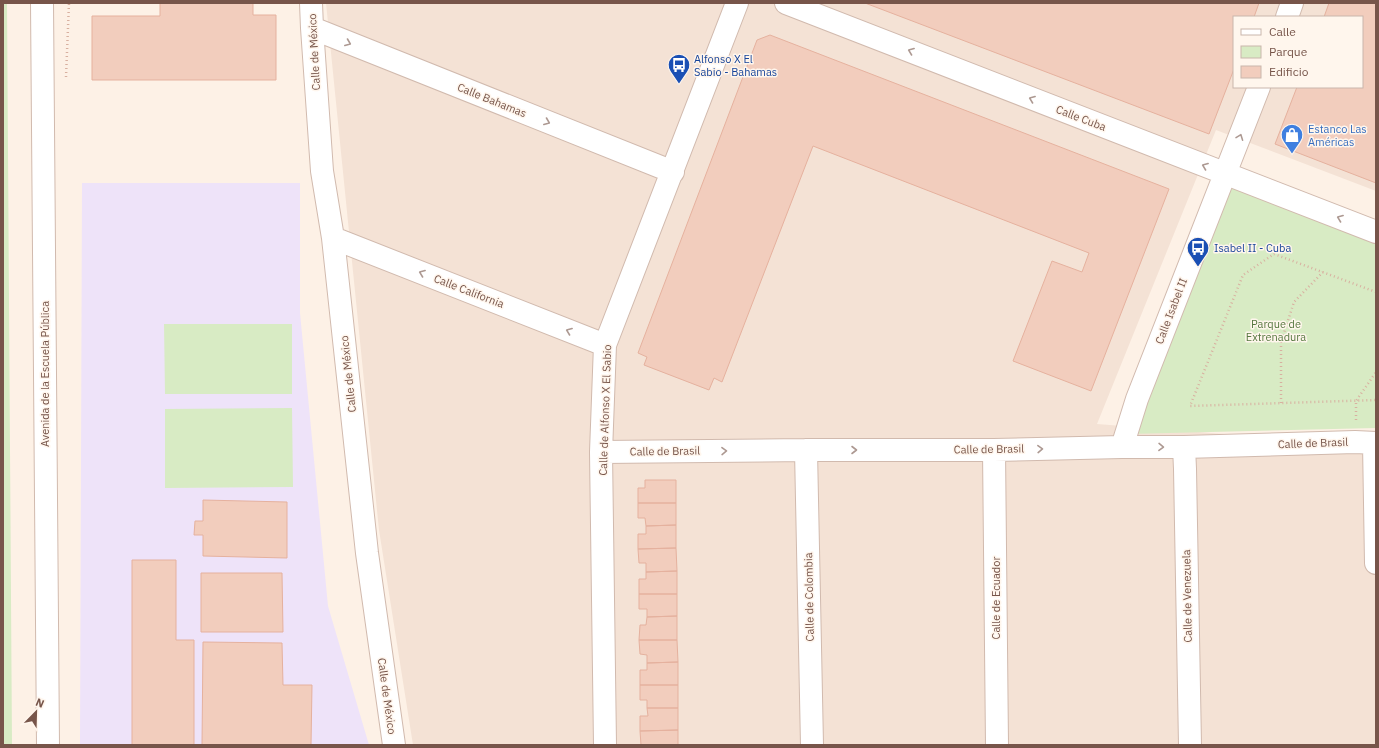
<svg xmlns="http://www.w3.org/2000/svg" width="1379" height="748" font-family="'IBM Plex Sans',sans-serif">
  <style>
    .residential { fill: #f4e2d5; fill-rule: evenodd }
    .education { fill: #eee3f9 }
    .green { fill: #d8ebc4 }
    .building { fill: #f2cdbd; stroke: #e5b19e }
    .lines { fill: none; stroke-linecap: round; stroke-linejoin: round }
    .minor-casing { stroke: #d1baae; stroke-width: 24 }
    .path { stroke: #d8b0a0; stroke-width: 2.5; stroke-dasharray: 1 3; stroke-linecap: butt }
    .minor { stroke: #fff; stroke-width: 22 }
    .oneway { stroke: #ad9992 }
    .labels { text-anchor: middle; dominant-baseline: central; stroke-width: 3; stroke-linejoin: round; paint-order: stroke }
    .street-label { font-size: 11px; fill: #77554a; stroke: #fff6ed }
    .transit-label { font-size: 11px; fill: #164399; stroke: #fff6ed; text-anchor: start }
    .shop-label { font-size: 11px; fill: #366cbe; stroke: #fff6ed; text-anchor: start }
    .park-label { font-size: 11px; fill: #56773f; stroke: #fff6ed }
  </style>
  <rect width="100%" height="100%" fill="#fdf1e6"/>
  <path class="residential" d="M326,3H1376V191L1216,130L1097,424L1376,446V745H413L379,530ZM1234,17H1362V87H1234Z"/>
  <path class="education" d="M82,183H300V313L328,606L369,745H80Z"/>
  <path class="green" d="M3,3H7L12,745H3Z
    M1228,178L1376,235V428L1128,434Z
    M164,324H292V394H165Z
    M292,408L293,487L165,488V409Z"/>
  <path class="building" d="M160,3H253V15H276V80H92V16H160Z
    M865,3H1259L1254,17H1234V69L1209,134Z
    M1329,3H1376V183L1275,144L1297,87H1362V17H1324Z
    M770,35L1169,189L1091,391L1013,361L1052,261L1082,272L1089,253L813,146L722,382L714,378L709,390L644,365L647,357L638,353L757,40Z
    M645,480H676V503H638V488H645Z
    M203,500L287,502V558L203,556V535H194L195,521H203Z
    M638,503H676V525L646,526L645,518H638Z
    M676,525V548L638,549V534H646V526Z
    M676,548L677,571L646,572V563H639L638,549Z
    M132,560H176V640H194V745H132Z
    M677,571V594H639V579H646V572Z
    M201,573H282L283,632H201Z
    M639,594H677V616L647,617V609H639Z
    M677,616V640H639L640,625H646L647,617Z
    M639,640H677L678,662L647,663V655L640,654Z
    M203,642L282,643L283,685H312L311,745H202Z
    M678,662V685H640V670H647V663Z
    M640,685H678V708H647V700H640Z
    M647,708H678V730L640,731V716H648Z
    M678,730V745H641L640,731Z"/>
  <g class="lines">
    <g class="minor-casing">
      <path id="minor" d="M42,3L48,745
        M311,3L312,28L322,171L333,238L367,553L394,745
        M786,3L1376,232
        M1287,17L1292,3
        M312,28L673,172
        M333,238L605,345
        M1374,443L1376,563
        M1122,447L1137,399L1259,87
        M1184,447L1185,469L1190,745
        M806,450L812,745
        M994,450L997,745
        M601,452L806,450H994L1122,447H1184L1355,442L1376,443
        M605,745L601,452L605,345L737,3"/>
    </g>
    <path class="path" d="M66,77L69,3
      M1376,292L1274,254L1243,275L1190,406L1376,400
      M1281,403V342L1294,302L1323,272
      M1356,420V401L1376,372"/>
    <use href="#minor" class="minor"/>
  </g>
  <defs><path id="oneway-chevron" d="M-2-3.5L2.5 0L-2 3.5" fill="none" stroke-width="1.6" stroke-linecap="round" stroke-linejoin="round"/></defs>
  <g class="oneway">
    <use href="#oneway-chevron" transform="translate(348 43) rotate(22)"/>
    <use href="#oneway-chevron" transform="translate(911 51) rotate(-159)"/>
    <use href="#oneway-chevron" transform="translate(1032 99) rotate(-159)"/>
    <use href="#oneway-chevron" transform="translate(547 122) rotate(22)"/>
    <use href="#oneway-chevron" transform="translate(1240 137) rotate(-69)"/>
    <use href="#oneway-chevron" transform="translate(1205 166) rotate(-159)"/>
    <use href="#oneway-chevron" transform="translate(1340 218) rotate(-159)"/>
    <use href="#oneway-chevron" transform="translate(422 273) rotate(-159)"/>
    <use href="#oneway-chevron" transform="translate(569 331) rotate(-159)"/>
    <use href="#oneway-chevron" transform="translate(1161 447) rotate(1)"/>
    <use href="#oneway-chevron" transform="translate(1040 449) rotate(-2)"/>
    <use href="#oneway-chevron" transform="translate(854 450)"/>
    <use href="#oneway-chevron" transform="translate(724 451) rotate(-1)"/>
  </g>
  <defs>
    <g id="bus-pin" transform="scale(1.15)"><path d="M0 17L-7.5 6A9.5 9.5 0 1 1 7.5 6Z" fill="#1a4fb4" stroke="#fff6ed"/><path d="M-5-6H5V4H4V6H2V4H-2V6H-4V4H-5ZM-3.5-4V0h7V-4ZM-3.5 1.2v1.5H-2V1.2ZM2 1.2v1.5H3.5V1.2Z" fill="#fff"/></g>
    <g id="shop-pin" transform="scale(1.15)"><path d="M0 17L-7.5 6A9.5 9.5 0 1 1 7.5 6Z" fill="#3f7fe0" stroke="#fff6ed"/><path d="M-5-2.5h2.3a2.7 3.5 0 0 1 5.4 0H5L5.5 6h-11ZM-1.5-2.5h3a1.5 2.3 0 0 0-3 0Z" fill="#fff"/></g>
  </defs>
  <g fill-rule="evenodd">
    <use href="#bus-pin" x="679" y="65"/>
    <use href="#shop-pin" x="1292" y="135"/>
    <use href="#bus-pin" x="1198" y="248"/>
  </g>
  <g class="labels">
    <g class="street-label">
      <text transform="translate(314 52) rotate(-93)">Calle de México</text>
      <text transform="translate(492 100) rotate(22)">Calle Bahamas</text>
      <text transform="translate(1081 118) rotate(21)">Calle Cuba</text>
      <text transform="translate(469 291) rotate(21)">Calle California</text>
      <text transform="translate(1171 311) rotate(-69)">Calle Isabel II</text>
      <text transform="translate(45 374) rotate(-90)">Avenida de la Escuela Pública</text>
      <text transform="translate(348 374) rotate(-96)">Calle de México</text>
      <text transform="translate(605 410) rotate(-88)">Calle de Alfonso X El Sabio</text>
      <text transform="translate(1313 443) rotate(-2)">Calle de Brasil</text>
      <text transform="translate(989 449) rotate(-1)">Calle de Brasil</text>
      <text transform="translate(665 451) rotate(-1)">Calle de Brasil</text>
      <text transform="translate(1187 596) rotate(-91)">Calle de Venezuela</text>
      <text transform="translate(809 597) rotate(-91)">Calle de Colombia</text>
      <text transform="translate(996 598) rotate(-90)">Calle de Ecuador</text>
      <text transform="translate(387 696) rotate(82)">Calle de México</text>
    </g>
    <g class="transit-label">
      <text x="694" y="59">Alfonso X El<tspan x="694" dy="13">Sabio - Bahamas</tspan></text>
      <text x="1214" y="248">Isabel II - Cuba</text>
    </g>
    <g class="shop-label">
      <text x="1308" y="129">Estanco Las<tspan x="1308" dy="13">Américas</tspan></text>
    </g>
    <g class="park-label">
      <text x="1276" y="324">Parque de<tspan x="1276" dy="13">Extrenadura</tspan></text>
    </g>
  </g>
  <rect width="1379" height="748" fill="none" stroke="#77554a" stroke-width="8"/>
  <rect x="1233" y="16" width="130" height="72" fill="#fff6ed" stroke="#c9b6ac"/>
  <rect x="1241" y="29" width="20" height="6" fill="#ffffff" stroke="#c9b6ac"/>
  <text x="1269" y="36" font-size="12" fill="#77554a">Calle</text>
  <rect x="1241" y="46" width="20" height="12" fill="#d8ebc4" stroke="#c9b6ac"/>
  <text x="1269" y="56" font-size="12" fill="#77554a">Parque</text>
  <rect x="1241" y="66" width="20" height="12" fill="#f2cdbd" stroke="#c9b6ac"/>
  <text x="1269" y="76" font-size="12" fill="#77554a">Edificio</text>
  <g transform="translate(36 712) rotate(23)" stroke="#fff6ed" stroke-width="3" paint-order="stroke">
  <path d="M0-3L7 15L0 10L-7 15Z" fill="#77554a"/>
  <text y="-6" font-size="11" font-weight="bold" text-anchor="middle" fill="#77554a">N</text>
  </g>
</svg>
